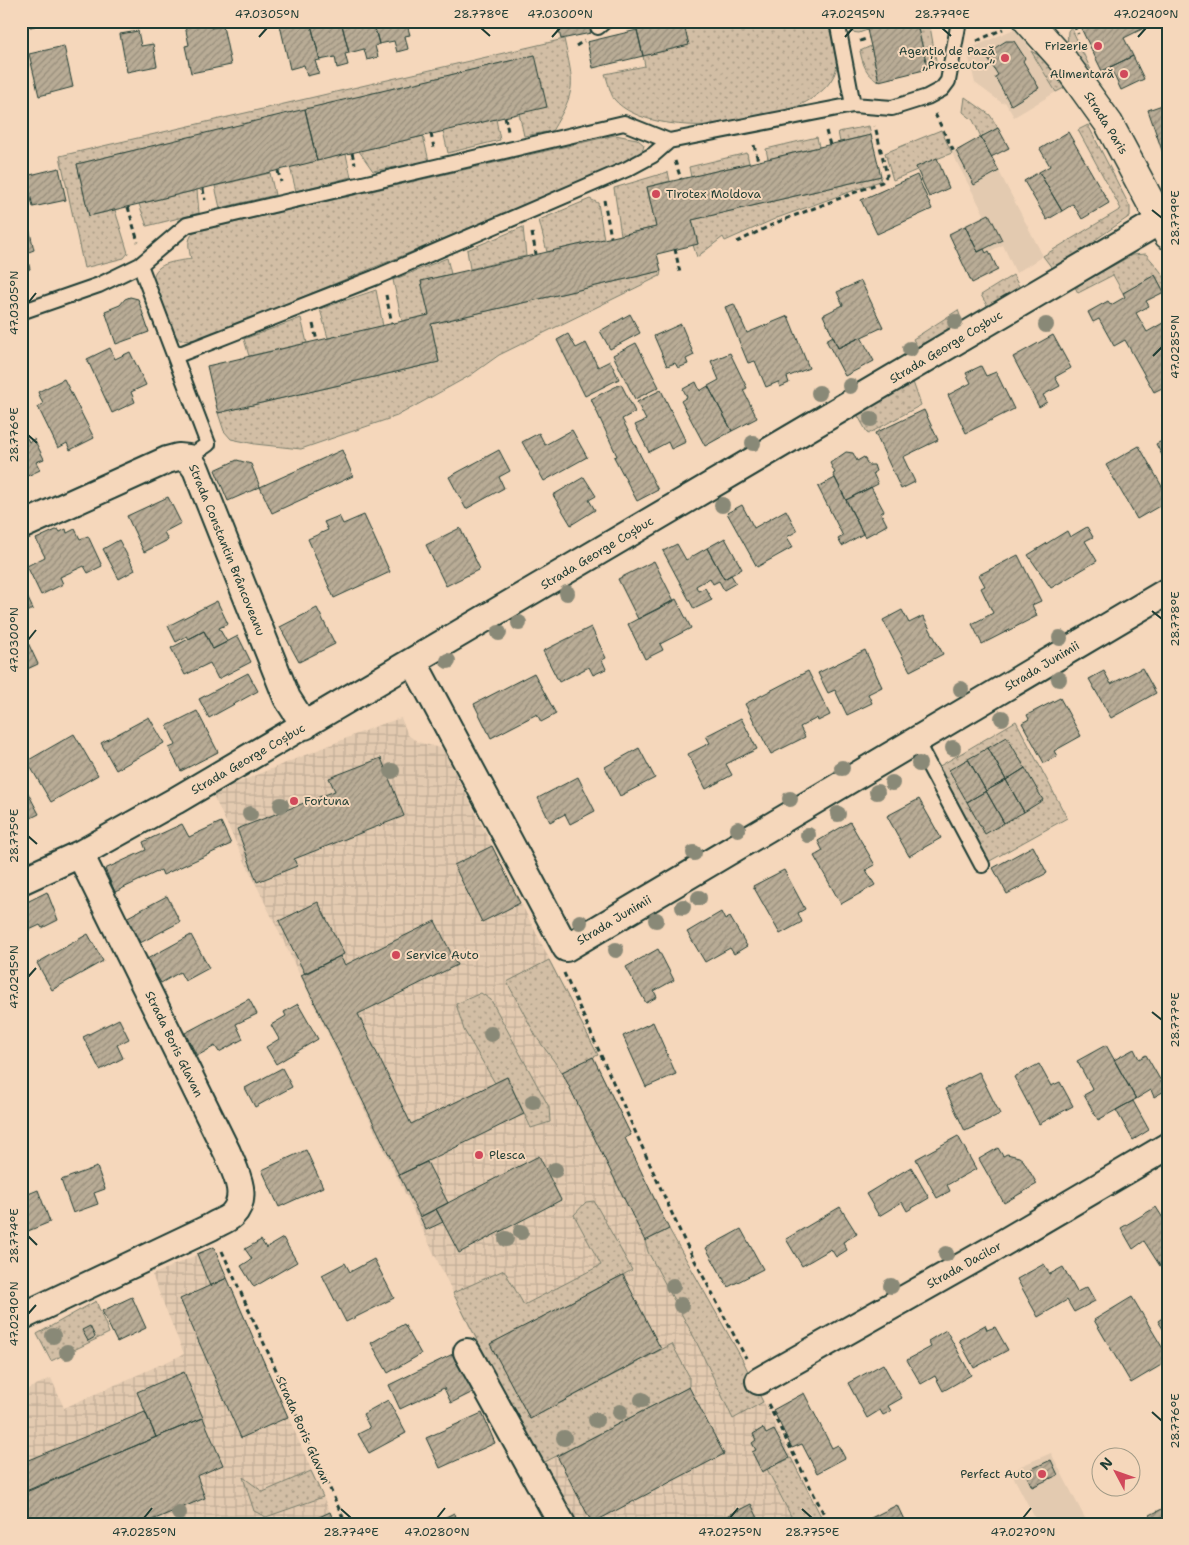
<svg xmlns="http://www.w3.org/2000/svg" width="1189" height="1545" font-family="'Shantell Sans',sans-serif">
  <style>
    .built { fill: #e3cab0 }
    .industrial { fill: url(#industrial-grid) }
    .garden { fill: url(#garden-dots); stroke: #787e6c }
    .building { fill: url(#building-hatch); stroke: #1f3d34 }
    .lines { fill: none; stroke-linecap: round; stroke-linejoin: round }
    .lane-casing { stroke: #1f3d34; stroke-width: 18 }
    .street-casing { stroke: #1f3d34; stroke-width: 30 }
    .secondary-casing { stroke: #1f3d34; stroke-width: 31 }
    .path { stroke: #1f3d34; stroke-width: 3; stroke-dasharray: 5 4; stroke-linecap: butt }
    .lane { stroke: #f5d7bb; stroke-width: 14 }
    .street { stroke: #f5d7bb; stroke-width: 26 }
    .secondary { stroke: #f5d7bb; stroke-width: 28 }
    .tree { fill: #898977 }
    .ticks { fill: none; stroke: #1f3d34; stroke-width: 2 }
    .poi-dot { fill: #d1495b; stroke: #f5d7bb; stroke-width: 2 }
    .labels { text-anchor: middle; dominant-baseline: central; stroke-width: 4; stroke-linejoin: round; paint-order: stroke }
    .poi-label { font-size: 12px; fill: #1f3d34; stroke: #f5d7bb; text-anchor: end }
    .street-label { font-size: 12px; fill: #1f3d34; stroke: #f5d7bb }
    .neatline { fill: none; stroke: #1f3d34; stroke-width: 2 }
    .ticks-label { font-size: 12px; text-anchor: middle; fill: #1f3d34 }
  </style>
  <defs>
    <pattern id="industrial-grid" width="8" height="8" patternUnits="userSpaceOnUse" patternTransform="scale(1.25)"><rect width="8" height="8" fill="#e3cab0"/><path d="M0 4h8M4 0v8" fill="none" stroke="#c2ae98"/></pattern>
    <pattern id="garden-dots" width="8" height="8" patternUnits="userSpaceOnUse" patternTransform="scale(1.25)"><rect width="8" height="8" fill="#d2bea5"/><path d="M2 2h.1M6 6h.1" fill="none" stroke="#aa9c87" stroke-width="1.8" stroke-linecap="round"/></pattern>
    <pattern id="building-hatch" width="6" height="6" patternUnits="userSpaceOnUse" patternTransform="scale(1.25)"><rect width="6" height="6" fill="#b9ac96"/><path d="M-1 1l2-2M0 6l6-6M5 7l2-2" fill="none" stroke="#968d7b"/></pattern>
  </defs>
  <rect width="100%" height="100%" fill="#f5d7bb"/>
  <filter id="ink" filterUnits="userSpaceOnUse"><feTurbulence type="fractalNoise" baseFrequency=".02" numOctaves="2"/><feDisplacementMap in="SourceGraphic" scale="10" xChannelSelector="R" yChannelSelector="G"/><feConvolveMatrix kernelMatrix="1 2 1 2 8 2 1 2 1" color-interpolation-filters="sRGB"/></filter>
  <g filter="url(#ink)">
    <path class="built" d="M1014,29L1024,39L1056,92L1014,117L1005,102L1002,103L975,83L967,50Z
      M981,137L1043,256L1016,273L1003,245L986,253L984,249L978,252L985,216L952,153Z
      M1051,1453L1088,1524H1038L1012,1474L1021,1466Z"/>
    <path class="industrial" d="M401,718L408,735L418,742L443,749L598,1055L594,1057L631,1135L625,1138L669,1229L741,1357L825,1524H572L479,1347L212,793L379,725Z
      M214,1247L335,1524H21V1392L51,1378L64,1408L184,1354L152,1275Z"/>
    <path class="garden" d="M683,21H827C830,32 839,60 836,70C819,128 651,145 614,99C610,93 608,81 605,74L645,66L643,56L688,45Z
      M848,21H865L867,30L859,33L851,32Z
      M916,21H929L937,66L928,69Z
      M1071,27L1091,70L1067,48L1068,31Z
      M564,39C574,86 577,89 552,131L524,136L519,113L535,55L77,164L89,216L115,210L128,253L124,258L84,268L60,156Z
      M871,46L879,81C866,75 863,65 860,51Z
      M1031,51L1045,59L1064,88L1056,92Z
      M965,97L990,115L998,128L981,137L973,120L963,112Z
      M496,119L500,140L448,153L443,131Z
      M1088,125L1130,207V216L1095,240L1096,245L1052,268L1043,256L1121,209L1078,130Z
      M869,126L871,135L840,142L838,132Z
      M941,130L952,153L916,167L917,170L893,180L885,153Z
      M615,135L637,139L644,145L643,149L634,160L201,339L180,340L175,336L153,283C152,262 174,262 191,259C189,249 186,240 194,232Z
      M423,136L429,161L373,171L359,151Z
      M817,137L819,147L768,159L766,149Z
      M747,153L749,163L691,177L689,167Z
      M346,154L351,177L296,191L290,167Z
      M668,172L670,181L647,187L656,227L621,235L614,188Z
      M270,173L275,195L220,208L215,186Z
      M881,176L880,181L777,218L725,241L723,237L697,257L693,245L698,244L692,220Z
      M197,190L199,213L147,226L139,204Z
      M590,199L598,203L604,239L547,252L539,220Z
      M523,227L526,256L470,269L467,250Z
      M1146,254C1154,264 1168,277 1168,290L1164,292L1155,275L1123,293L1113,275L1078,293L1075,287L1132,255Z
      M447,258L451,274L421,281L429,315L402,321L393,280Z
      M661,271L660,276L499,355L471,375L397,416L301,449L255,444L231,439L224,431L218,413L439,362L431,324Z
      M1013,275L1020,288L988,307L981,295Z
      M376,290L383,326L328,338L320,309Z
      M958,310L962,321L917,347L913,339Z
      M301,318L307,343L249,356L244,339Z
      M913,382L921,405L868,434L857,414Z
      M1016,721L1067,818L988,862L938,767Z
      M549,960L598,1055L562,1072L537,1038L507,982Z
      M481,993L491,1000L549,1107L550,1122L531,1128L507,1077L495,1083L464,1030L456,1004Z
      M594,1201L632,1270L491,1344L530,1419L672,1344L689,1376V1387L541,1464L453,1293L504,1270L524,1305L601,1265L574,1215L586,1202Z
      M669,1229L741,1357L763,1402L733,1419L695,1339L648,1252L645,1241Z
      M96,1301L109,1333L51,1361L37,1334Z
      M791,1458L825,1524H795L767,1469Z
      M311,1471L323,1497L266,1517L254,1511L243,1477L263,1492Z"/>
    <path class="building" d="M184,21H209L211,28L223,26L231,65L191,73L185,46L189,45Z
      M279,21H310L320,60L315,61L319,73L307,76L304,65L290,69Z
      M310,21H341L349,53L345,54L348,65L337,68L335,57L320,60Z
      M341,21H373L379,44L375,46L378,57L367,60L364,49L349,53Z
      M373,21H406L410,35L405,36L408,49L397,52L394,41L379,44Z
      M564,21H588L591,33L561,39L557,23Z
      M672,21H683L689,45L643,56L637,30Z
      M865,21H916L928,69L879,81Z
      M1158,21L1124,38L1133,56L1102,71L1078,22Z
      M637,30L643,56L593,68L587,42Z
      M138,31L141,46L153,44L157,66L127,72L120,34Z
      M1006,41H1014L1025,58L1023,61L1039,88L1011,105L995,77L998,75L985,54Z
      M64,46L73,87L39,96L29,54Z
      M535,55L547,107L317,161L305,109Z
      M1133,56L1144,79L1121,90L1110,67Z
      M1168,103V161L1166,162L1148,110Z
      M305,109L317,161L89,216L77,164Z
      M998,128L1009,148L991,157L981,137Z
      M1068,132L1109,203L1082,219L1073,204L1062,211L1039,172L1050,166L1040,149Z
      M871,135L881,176L692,220L698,244L657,254L661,271L431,324L439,362L218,413L207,366L429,315L421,281L656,227L647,187Z
      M981,137L999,171L974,185L956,151Z
      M937,158L949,188L929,197L916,167Z
      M59,168L66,200L33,207L26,176Z
      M1039,172L1062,211L1047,220L1024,181Z
      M917,175L932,209L877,234L861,200Z
      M24,206L34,250L26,253L30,269L21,271V207Z
      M989,214L1002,240L978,252L965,226Z
      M965,226L978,252L984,249L986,253L989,251L998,270L972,283L949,234Z
      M1155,275L1164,292L1146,301L1149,306L1136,313L1147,332L1168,320V385L1154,392L1125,340L1114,346L1099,319L1093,322L1088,312L1108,301L1111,305L1125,297L1123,293Z
      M861,281L883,327L838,348L823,315L843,305L837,292Z
      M130,297L138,299L149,332L116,344L105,311L120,305L125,299Z
      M734,304L747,333L788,316L809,368L787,377L789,383L780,387L778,382L766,387L755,361L748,363L725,307Z
      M630,314L640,333L610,349L600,331Z
      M681,324L694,355L686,359L688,364L678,368L675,363L667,366L654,336Z
      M568,334L576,348L586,343L598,367L610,361L619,379L585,396L557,340Z
      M1053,335L1071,368L1055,377L1060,386L1043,395L1047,402L1039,407L1013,357Z
      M833,336L838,348L861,337L874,361L845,376L826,340Z
      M636,343L659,387L635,399L613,355Z
      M110,348L115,359L130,352L146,385L131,392L135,402L112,413L87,359Z
      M730,353L747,388L743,390L757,418L732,431L708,386L719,380L711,361Z
      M981,366L986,376L996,372L1014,409L966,433L948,395L971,383L966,373Z
      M64,379L94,438L70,450L67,443L58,448L38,407L43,404L38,392Z
      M696,382L700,391L708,386L732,431L705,446L681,401L687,397L683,389Z
      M621,384L635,412L622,419L658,490L637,501L614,457L617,456L591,399Z
      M661,390L686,442L671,449L668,442L649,452L635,425L646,420L637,402Z
      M924,410L938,440L903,457L915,482L901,489L875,433Z
      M1168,412V425L1162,415Z
      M21,426L29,442L34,439L44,459L36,462L40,470L21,479Z
      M572,430L587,457L544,481L522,442L539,433L545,445Z
      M1168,438V466L1156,444Z
      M1139,446L1168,497V501L1137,519L1106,465Z
      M342,450L353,476L272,513L260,487Z
      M499,450L510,471L499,477L504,488L466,509L449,477Z
      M846,452L853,453L857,461L864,457L868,465H874L876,471L873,473L878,484L846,500L833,474L835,473L830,463Z
      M237,460L251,464L260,487L228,501L215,470Z
      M584,477L596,496L589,500L595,510L571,525L553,495Z
      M835,478L863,534L842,546L838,539L843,536L818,487Z
      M871,487L884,511L881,513L887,525L865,537L846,500Z
      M168,497L181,523L164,532L168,540L144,552L127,516Z
      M742,505L754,528L786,510L797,531L787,537L793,547L757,567L727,513Z
      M364,515L390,572L334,598L308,539L328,530L324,522L339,516L343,524Z
      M1087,527L1093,537L1085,541L1097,561L1051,588L1028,555L1067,531L1070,537Z
      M460,528L480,569L446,586L426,545Z
      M58,529L60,532L66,529L67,533L75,529L80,539L88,536L102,566L88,573L84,566L60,577L63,584L41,595L27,566L45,557L36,539Z
      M725,538L742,569L724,579L707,548Z
      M119,540L135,570L119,579L103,549Z
      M677,544L686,560L707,548L724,579L731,575L736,583L724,590L719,581L713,584L710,578L696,586L698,591L705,588L712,600L694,609L663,551Z
      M1018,555L1041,601L1032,605L1037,616L982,644L972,624L993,613L981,588L985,586L979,575Z
      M654,561L674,601L638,619L618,579Z
      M21,584L33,609L21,614Z
      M676,599L691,628L660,644L663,650L645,659L628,624Z
      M217,601L228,624L219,628L227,642L213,649L204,631L189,639L187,636L176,642L168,626Z
      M317,608L335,644L299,662L280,627Z
      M902,610L909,623L923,616L943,654L910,671L883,620Z
      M591,627L606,658L602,660L606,669L593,675L589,667L559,682L543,651Z
      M21,628L38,664L21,672Z
      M204,631L213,649L238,636L251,662L218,679L210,663L185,675L171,648Z
      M865,650L882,687L868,694L872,703L847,715L835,690L828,693L818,673Z
      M1142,668L1156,693L1111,718L1089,679L1104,671L1111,684Z
      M808,671L830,715L818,721L817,718L800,727L805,737L771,754L745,704Z
      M248,673L258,691L209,718L199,699Z
      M534,673L556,714L541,722L537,714L491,738L474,704Z
      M1060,698L1081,736L1054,751L1057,756L1044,763L1022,723L1029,719L1027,715Z
      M197,711L218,752L181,771L169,748L176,745L167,726Z
      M149,717L164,743L116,770L101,743Z
      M741,718L757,749L726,764L732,775L706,789L688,754L710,743L706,736Z
      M74,734L98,775L51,802L27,761Z
      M1007,737L1025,768L1006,780L988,748Z
      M639,748L655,778L620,796L605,767Z
      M988,748L1006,780L986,791L968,759Z
      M381,758L404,816L294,859L297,866L257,882L237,829L335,791L329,778Z
      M968,759L986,791L967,802L949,770Z
      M1025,768L1043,800L1024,812L1006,780Z
      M578,777L595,811L570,824L565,814L550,822L538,798Z
      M21,780L39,814L21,823Z
      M1006,780L1024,812L1004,823L986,791Z
      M986,791L1004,823L985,834L967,802Z
      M919,799L941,838L909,856L887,816Z
      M221,822L231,844L163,875L161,870L115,892L105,869L146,850L143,842L182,824L189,837Z
      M850,822L875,865L866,870L875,885L841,904L814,856L823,851L818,841Z
      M492,846L520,903L482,922L454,865Z
      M1033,846L1047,873L1007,894L993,868Z
      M784,870L805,909L798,913L802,922L780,934L753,886Z
      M47,892L58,920L42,928L40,925L21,934V905Z
      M167,896L180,922L140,943L126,918Z
      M318,902L344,954L305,974L279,921Z
      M721,912L725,920L730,917L747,946L734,954L730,948L705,962L687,932Z
      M435,921L457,965L358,1014L411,1124L507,1077L524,1114L399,1175L301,975L340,956L345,965Z
      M88,934L103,961L52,990L37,963Z
      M191,935L209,968L185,981L180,972L161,983L147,959Z
      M658,949L674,980L654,991L657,997L646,1003L626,967Z
      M249,999L257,1014L236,1024L243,1039L219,1052L215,1046L197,1056L185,1033Z
      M298,1004L318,1039L276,1064L266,1047L279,1039L271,1025L286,1016L284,1012Z
      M119,1019L129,1039L117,1045L123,1058L100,1070L83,1037Z
      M653,1022L676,1074L646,1087L623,1036Z
      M1106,1045L1136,1099L1098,1120L1084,1095L1093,1090L1077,1061Z
      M1134,1049L1139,1059L1146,1055L1166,1090L1154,1097L1151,1090L1136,1099L1114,1060Z
      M593,1057L631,1135L625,1138L669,1229L645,1241L562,1072Z
      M1039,1064L1051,1086L1060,1082L1073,1106L1039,1124L1014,1077Z
      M282,1068L292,1087L255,1107L245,1088Z
      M979,1072L1000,1114L965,1131L945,1089Z
      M1133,1101L1149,1130L1133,1140L1116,1110Z
      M958,1136L976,1169L947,1185L950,1191L937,1198L916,1159Z
      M998,1148L1003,1156L1007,1154L1019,1157L1023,1160L1037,1184L1004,1203L979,1159Z
      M306,1150L323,1187L279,1207L262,1170Z
      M539,1156L561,1200L459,1253L436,1209Z
      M427,1162L448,1203L420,1217L399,1175Z
      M97,1167L105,1189L94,1193L98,1204L73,1213L61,1180Z
      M911,1167L929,1198L907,1211L902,1202L879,1216L866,1194Z
      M38,1190L50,1222L28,1231L25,1224L21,1226V1197Z
      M840,1207L857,1234L843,1242L847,1250L836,1257L831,1249L802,1266L786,1239Z
      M1156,1207L1168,1226V1238L1165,1239L1168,1243V1261L1160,1266L1144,1241L1133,1249L1121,1228Z
      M436,1209L443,1222L426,1230L420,1217Z
      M741,1229L763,1269L728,1287L706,1248Z
      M283,1238L297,1262L254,1287L241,1266L252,1259L245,1249L261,1240L266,1248Z
      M214,1247L227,1278L210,1286L197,1254Z
      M374,1259L394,1298L346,1322L322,1275L345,1263L350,1272Z
      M1044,1264L1050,1274L1063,1267L1077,1292L1087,1287L1095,1301L1074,1312L1067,1300L1038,1317L1017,1279Z
      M623,1275L661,1349L530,1419L490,1344Z
      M227,1278L288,1417L241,1438L180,1299Z
      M132,1297L146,1328L117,1342L102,1311Z
      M1132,1297L1168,1357V1361L1131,1383L1094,1320Z
      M1168,1314V1337L1158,1321Z
      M404,1324L421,1354L388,1373L371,1343Z
      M985,1325L987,1330L995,1327L1008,1350L974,1368L959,1340Z
      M90,1326L95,1337L88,1341L82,1330Z
      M946,1330L971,1375L943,1391L935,1376L921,1384L907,1360L931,1347L928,1341Z
      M457,1352L475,1391L451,1403L444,1388L400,1409L389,1385Z
      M883,1364L902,1398L888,1406L891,1411L883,1415L880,1410L867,1418L848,1383Z
      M184,1372L203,1418L156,1437L137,1392Z
      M689,1387L724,1454L592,1523L557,1456Z
      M804,1393L832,1448L838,1445L845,1458L817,1473L802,1444L792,1448L773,1410Z
      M388,1400L406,1433L369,1453L358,1434L370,1428L363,1414Z
      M145,1412L156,1437L26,1492L21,1481V1463Z
      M482,1413L495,1443L440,1468L426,1438Z
      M203,1418L223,1465L197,1476L205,1498L143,1524H21V1493Z
      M763,1428L766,1434L774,1430L789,1458L762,1472L752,1452L756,1450L752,1443L756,1440L753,1434Z
      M1051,1460L1058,1475L1032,1487L1025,1472Z
      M751,1504L761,1524H711Z
      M897,1505L906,1524H859Z
      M1166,1507L1168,1524H1155L1150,1515Z
      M330,1512L335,1524H304Z
      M454,1513L460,1524H432Z"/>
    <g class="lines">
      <g class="lane-casing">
        <path id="lane" d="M837,21L853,105
          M598,27L605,21
          M140,265L208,444L188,458
          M21,312L99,285L140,265L187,225L624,123L669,141L853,105L892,108L927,97L942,89L948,81L959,21
          M175,356L374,278L627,169L653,155L669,141
          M916,741L982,865"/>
      </g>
      <g class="street-casing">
        <path id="street" d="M21,526L167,460L178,457L188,458L196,469L287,698L305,726
          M413,661L566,948L1168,591
          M21,881L80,854L175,801L1168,216
          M21,1317L211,1227C217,1223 227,1220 232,1215C250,1197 235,1171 227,1152L80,854
          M467,1352L562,1524
          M759,1381L996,1247L1168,1146"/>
      </g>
      <g class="secondary-casing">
        <path id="secondary" d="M1028,21L1063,60L1109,124L1168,235"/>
      </g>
      <path class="path" d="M1074,25L1078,34
        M21,28L54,21
        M860,41L869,38
        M977,41L1003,29
        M576,46L584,41
        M935,114L954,152
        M505,117L508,131
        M826,131L830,145
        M431,134L434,148
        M754,145L758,161
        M352,153L355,164
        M675,161L681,179
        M278,171L281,182
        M203,189L205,200
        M604,200L611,237
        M128,207L138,242
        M532,233L536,254
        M737,242L778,222L882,182L887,175L875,126
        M675,249L680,273
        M386,295L392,324
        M313,324L317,341
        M564,973L683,1238L746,1358
        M222,1251L346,1524
        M768,1404L829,1524"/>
      <use href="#lane" class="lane"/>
      <use href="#street" class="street"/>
      <use href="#secondary" class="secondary"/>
    </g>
    <g class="tree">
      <circle cx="955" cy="322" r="8"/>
      <circle cx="1046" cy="325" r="8"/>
      <circle cx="910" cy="349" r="8"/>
      <circle cx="850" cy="386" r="8"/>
      <circle cx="819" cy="393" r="8"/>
      <circle cx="871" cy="419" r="8"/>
      <circle cx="753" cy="443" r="8"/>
      <circle cx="722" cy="505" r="8"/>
      <circle cx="567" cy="593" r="8"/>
      <circle cx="519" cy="623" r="8"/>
      <circle cx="499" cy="633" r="8"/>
      <circle cx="1060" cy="638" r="8"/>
      <circle cx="448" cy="661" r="8"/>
      <circle cx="1059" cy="679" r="8"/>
      <circle cx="961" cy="689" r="8"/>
      <circle cx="1002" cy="718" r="8"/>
      <circle cx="953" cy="748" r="8"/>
      <circle cx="919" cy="764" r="8"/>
      <circle cx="842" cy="768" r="8"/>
      <circle cx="392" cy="771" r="8"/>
      <circle cx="892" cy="783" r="8"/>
      <circle cx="877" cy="792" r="8"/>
      <circle cx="790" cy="799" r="8"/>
      <circle cx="281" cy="805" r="8"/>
      <circle cx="250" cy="814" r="8"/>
      <circle cx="838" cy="814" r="8"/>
      <circle cx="738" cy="829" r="8"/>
      <circle cx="808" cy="835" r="8"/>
      <circle cx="694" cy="853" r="8"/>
      <circle cx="699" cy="898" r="8"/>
      <circle cx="683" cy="907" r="8"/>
      <circle cx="656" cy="920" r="8"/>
      <circle cx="580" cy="922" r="8"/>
      <circle cx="616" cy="950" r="8"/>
      <circle cx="491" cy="1034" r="8"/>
      <circle cx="533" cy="1102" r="8"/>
      <circle cx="555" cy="1170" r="8"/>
      <circle cx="521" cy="1232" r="8"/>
      <circle cx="506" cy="1239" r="8"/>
      <circle cx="946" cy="1254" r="8"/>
      <circle cx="673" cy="1286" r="8"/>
      <circle cx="891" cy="1286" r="8"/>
      <circle cx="681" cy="1305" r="8"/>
      <circle cx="53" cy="1336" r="8"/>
      <circle cx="67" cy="1352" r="8"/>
      <circle cx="642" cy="1400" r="8"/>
      <circle cx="620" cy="1412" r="8"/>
      <circle cx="596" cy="1420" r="8"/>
      <circle cx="564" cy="1438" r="8"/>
      <circle cx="179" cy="1513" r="8"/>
    </g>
  </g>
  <path class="ticks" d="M481,28L490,36M942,28L951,36M259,37L267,28M552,37L560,28M845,37L853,28M1138,37L1146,28M1152,210L1162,218M28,303L36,293M1153,356L1162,347M28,435L37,443M1152,611L1162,619M28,640L36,630M28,836L37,844M28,977L36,968M1152,1012L1162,1020M28,1236L37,1245M28,1314L36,1305M1152,1412L1162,1421M341,1509L351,1518M802,1509L812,1518M144,1518L152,1508M437,1518L445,1508M730,1518L738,1508M1023,1518L1031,1508"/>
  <g class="poi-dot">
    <circle cx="1098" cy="46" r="5"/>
    <circle cx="1005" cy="58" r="5"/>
    <circle cx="1124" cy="74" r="5"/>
    <circle cx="656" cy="194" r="5"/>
    <circle cx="294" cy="801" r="5"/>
    <circle cx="396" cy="955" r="5"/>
    <circle cx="479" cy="1155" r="5"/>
    <circle cx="1042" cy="1474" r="5"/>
  </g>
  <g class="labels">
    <g class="poi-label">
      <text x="1088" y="46">Frizerie</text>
      <text x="995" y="51">Agenția de Pază<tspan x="995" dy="14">„Prosecutor”</tspan></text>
      <text x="1114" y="74">Alimentară</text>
      <text x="666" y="194" text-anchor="start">Tirotex Moldova</text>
      <text x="304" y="801" text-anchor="start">Fortuna</text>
      <text x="406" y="955" text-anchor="start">Service Auto</text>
      <text x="489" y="1155" text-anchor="start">Plesca</text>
      <text x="1032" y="1474">Perfect Auto</text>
    </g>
    <g class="street-label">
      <text transform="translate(1106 123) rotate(58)">Strada Paris</text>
      <text transform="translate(946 347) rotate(-31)">Strada George Coșbuc</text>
      <text transform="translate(227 550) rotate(68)">Strada Constantin Brâncoveanu</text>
      <text transform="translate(597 553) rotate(-31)">Strada George Coșbuc</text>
      <text transform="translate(1042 666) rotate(-31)">Strada Junimii</text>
      <text transform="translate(248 759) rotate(-30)">Strada George Coșbuc</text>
      <text transform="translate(614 920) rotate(-31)">Strada Junimii</text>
      <text transform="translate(174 1044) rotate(64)">Strada Boris Glavan</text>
      <text transform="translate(964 1265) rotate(-29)">Strada Dacilor</text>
      <text transform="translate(303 1430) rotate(66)">Strada Boris Glavan</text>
    </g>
  </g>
  <rect width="1189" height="1545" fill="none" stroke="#f5d7bb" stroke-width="55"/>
  <g transform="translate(1116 1472) rotate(311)"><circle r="24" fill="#f5d7bb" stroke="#9f9985"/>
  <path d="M0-4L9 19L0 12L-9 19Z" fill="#d1495b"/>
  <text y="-8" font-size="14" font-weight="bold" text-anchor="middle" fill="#1f3d34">N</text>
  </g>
  <rect x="28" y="28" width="1134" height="1490" class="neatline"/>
  <g class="ticks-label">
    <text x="267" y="18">47.0305°N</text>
    <text x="481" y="18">28.778°E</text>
    <text x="560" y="18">47.0300°N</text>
    <text x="853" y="18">47.0295°N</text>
    <text x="942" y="18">28.779°E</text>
    <text x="1146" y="18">47.0290°N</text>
    <text transform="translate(1175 218) rotate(-90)" y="4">28.779°E</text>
    <text transform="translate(14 303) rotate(-90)" y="4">47.0305°N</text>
    <text transform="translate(1175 347) rotate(-90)" y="4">47.0285°N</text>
    <text transform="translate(14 435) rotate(-90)" y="4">28.776°E</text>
    <text transform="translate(1175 619) rotate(-90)" y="4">28.778°E</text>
    <text transform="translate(14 640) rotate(-90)" y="4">47.0300°N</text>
    <text transform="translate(14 836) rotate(-90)" y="4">28.775°E</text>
    <text transform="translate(14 977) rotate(-90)" y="4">47.0295°N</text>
    <text transform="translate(1175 1020) rotate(-90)" y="4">28.777°E</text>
    <text transform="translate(14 1236) rotate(-90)" y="4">28.774°E</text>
    <text transform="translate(14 1314) rotate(-90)" y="4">47.0290°N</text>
    <text transform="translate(1175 1421) rotate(-90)" y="4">28.776°E</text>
    <text x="144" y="1536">47.0285°N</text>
    <text x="351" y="1536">28.774°E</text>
    <text x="437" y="1536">47.0280°N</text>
    <text x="730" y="1536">47.0275°N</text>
    <text x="812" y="1536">28.775°E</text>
    <text x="1023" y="1536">47.0270°N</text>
  </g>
</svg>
